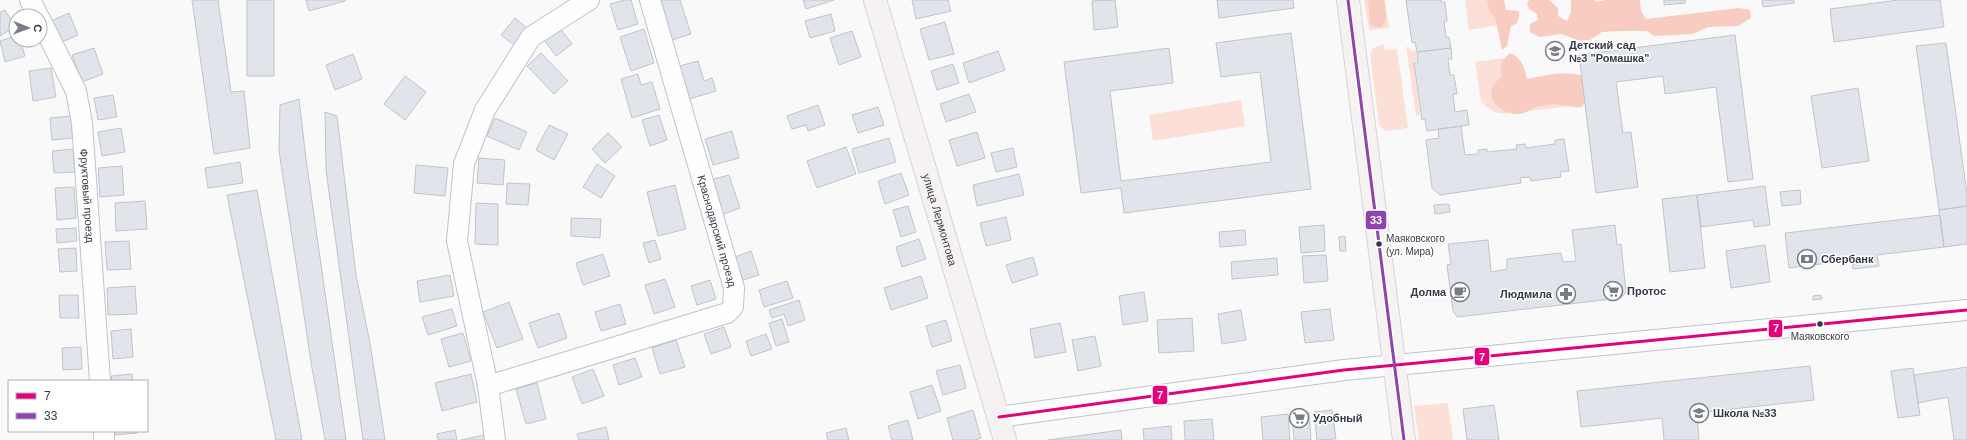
<svg xmlns="http://www.w3.org/2000/svg" width="1967" height="440" font-family="Helvetica,sans-serif">
  <style>
    .green { fill: #fce0d8 }
    .forest { fill: #f8ccc0 }
    .building { fill: #e1e4eb; stroke: #c1c4ca }
    .lines { fill: none; stroke-linecap: round; stroke-linejoin: round }
    .minor-casing { stroke: #bfc2c8; stroke-width: 22 }
    .major-casing { stroke: #d4d5d7; stroke-width: 24 }
    .minor { stroke: #fefefe; stroke-width: 20 }
    .major { stroke: #f6f2f1; stroke-width: 22 }
    .bus-1-casing { stroke: #fff; stroke-width: 6 }
    .bus-2-casing { stroke: #fff; stroke-width: 6 }
    .bus-1 { stroke: #e5007d; stroke-width: 3 }
    .bus-2 { stroke: #8e44ad; stroke-width: 3 }
    .bus-dot { fill: #333945; stroke: #fff; stroke-width: 1.5 }
    .labels { text-anchor: middle; dominant-baseline: central; stroke-width: 3; stroke-linejoin: round; paint-order: stroke }
    .bus-label { font-size: 10px; fill: #333945; stroke: #fff; text-anchor: start }
    .poi-label { font-size: 11px; font-weight: bold; fill: #333945; stroke: #fff; text-anchor: start }
    .street-label { font-size: 11px; fill: #333945; stroke: #fff }
    .line-badge { stroke: #fff; stroke-width: 1.5 }
    .badge-label { font-size: 11px; text-anchor: middle; font-weight: bold; fill: #fff }
  </style>
  <rect width="100%" height="100%" fill="#f9f9f9"/>
  <path class="green" d="M1364,0H1385L1389,28L1369,30Z
    M1465,0H1496L1500,25L1469,30Z
    M1384,44L1385,50L1397,49L1408,128L1385,131L1379,125L1370,54L1373,48Z
    M1406,46L1412,51L1416,50L1417,61L1414,62L1420,115L1416,116Z
    M1504,58L1511,98L1584,89L1586,104L1503,114L1494,112L1481,102L1475,62Z
    M1241,100L1245,126L1153,141L1149,115Z
    M1448,403L1453,440H1419L1414,406Z"/>
  <path class="forest" d="M1368,0H1384C1385,10 1390,21 1380,28L1370,25Z
    M1487,0H1504L1506,10L1519,11V18L1516,24L1511,26L1507,46L1502,50L1495,17L1489,10Z
    M1529,0H1549L1558,8V16L1567,21L1571,12V0H1595V2L1606,0H1640L1641,11L1646,19L1739,8L1750,10L1751,18L1738,26L1709,27L1692,34L1654,36L1647,31H1618L1602,32L1590,40H1577L1562,34L1539,37L1530,32V24L1538,20L1537,14L1529,9L1527,3Z
    M1510,53C1522,58 1525,68 1527,79C1546,75 1565,70 1584,76L1588,98L1582,107C1574,108 1569,106 1561,105C1554,104 1546,105 1539,106C1530,108 1526,115 1516,114C1495,112 1480,92 1502,77C1499,65 1501,61 1510,53Z"/>
  <path class="building" d="M192,0H218L231,92L244,91L250,148L214,154Z
    M247,0H274V76H247Z
    M306,0H345V1L309,11Z
    M625,0H631L638,24L618,30L610,4Z
    M654,0H680L691,34L669,41Z
    M803,0H834L806,9Z
    M912,0H948L951,11L916,19Z
    M1115,0L1118,27L1094,30L1092,1Z
    M1217,0H1293L1294,8L1219,18Z
    M1406,0H1441V2H1445L1447,21H1444L1446,37H1449L1451,48L1417,52L1415,42L1412,43Z
    M1664,0H1685V3L1664,5Z
    M1762,0H1794V3L1763,7Z
    M1898,0H1940L1944,27L1834,42L1830,9Z
    M5,10L15,27L0,36V12Z
    M69,13L78,35L60,43L51,21Z
    M831,14L835,31L810,38L805,21Z
    M515,18L528,29L514,45L501,35Z
    M945,22L954,54L929,60L920,29Z
    M559,27L572,44L556,56L544,40Z
    M644,29L654,63L631,71L620,37Z
    M852,31L861,57L839,65L830,38Z
    M1291,33L1311,189L1124,213L1121,188L1081,193L1064,62L1169,48L1173,83L1110,91L1121,181L1271,162L1260,72L1221,77L1216,43Z
    M1735,35L1753,179L1728,182L1716,87L1665,94L1663,76L1616,82L1623,133L1631,132L1638,187L1596,193L1579,55Z
    M16,36V40H20L25,56L5,62L0,41Z
    M1946,43L1967,194V206L1939,210L1916,46Z
    M94,48L103,74L82,82L72,55Z
    M1451,48L1452,59H1448L1450,75H1454L1457,94H1453L1455,112L1467,110L1469,125L1427,131L1425,119L1422,120L1414,63L1418,62L1417,52Z
    M998,51L1005,70L969,83L963,63Z
    M541,53L568,81L554,94L527,66Z
    M353,54L362,79L335,90L326,65Z
    M698,61L704,81L712,78L716,91L686,100L676,67Z
    M953,64L959,83L937,90L931,71Z
    M51,68L56,97L33,101L29,71Z
    M638,74L641,85L652,82L660,109L632,118L621,79Z
    M405,76L426,92L405,120L384,104Z
    M1858,88L1869,161L1822,168L1811,96Z
    M969,94L976,112L946,122L940,104Z
    M113,95L117,117L98,120L94,98Z
    M299,99L306,159L346,440H325L312,368L279,151L280,105Z
    M818,105L825,125L808,131L806,125L792,129L787,116Z
    M878,107L884,125L858,133L852,115Z
    M325,112L337,116L356,275L370,343L385,440H363L326,170Z
    M659,115L667,140L650,146L642,120Z
    M71,116L73,138L52,140L50,118Z
    M495,118L527,132L519,150L487,136Z
    M549,125L568,134L554,160L536,150Z
    M1461,126L1465,155L1478,154V150L1487,149V152L1517,149L1516,145L1525,144L1526,148L1555,144V140L1564,139L1569,171L1560,172L1561,177L1531,181L1530,177L1520,178L1521,183L1440,195L1432,188L1426,140L1439,138L1438,129Z
    M121,128L125,152L102,156L98,132Z
    M732,131L739,158L713,165L705,139Z
    M977,132L985,158L957,166L949,140Z
    M608,133L622,147L605,163L592,149Z
    M889,138L896,162L859,173L852,149Z
    M846,147L856,174L817,188L807,161Z
    M1013,148L1017,167L996,172L991,153Z
    M73,149L75,172L54,173L52,151Z
    M479,158L505,160L503,185L477,183Z
    M240,162L243,183L208,188L205,168Z
    M597,164L615,176L601,198L583,187Z
    M416,165L448,168L445,196L414,193Z
    M122,166L124,195L100,197L98,168Z
    M901,173L909,195L885,204L878,181Z
    M1019,174L1024,195L977,206L973,185Z
    M729,175L740,208L721,215L710,180Z
    M507,183L530,184L528,205L506,204Z
    M675,185L686,229L658,236L647,192Z
    M1765,186L1770,225L1754,227L1753,220L1701,227L1697,195Z
    M74,187L76,218L57,220L55,188Z
    M257,190L302,440H276L227,195Z
    M1800,190L1801,204L1782,206L1780,192Z
    M1697,195L1705,268L1670,272L1662,199Z
    M145,201L147,229L116,231L115,203Z
    M476,203L498,204V245L475,244Z
    M1449,204L1450,212L1435,214L1434,205Z
    M908,206L916,232L901,237L893,210Z
    M1967,206V244L1944,247L1939,210Z
    M1940,215L1944,247L1877,255L1879,266L1853,269L1852,260L1789,268L1785,233Z
    M1006,217L1011,240L986,246L980,223Z
    M571,218L601,219L600,238L571,236Z
    M1324,225L1325,251L1301,253L1299,227Z
    M1615,225L1617,245L1621,244L1626,292L1621,298L1457,317L1453,311L1447,265L1451,264L1448,244L1488,240L1491,272L1507,269V259L1561,253L1563,262L1576,261L1572,230Z
    M76,228L77,241L57,243L56,229Z
    M1245,230L1246,245L1220,247L1219,232Z
    M1345,236L1346,251H1340L1339,237Z
    M919,239L926,259L902,267L896,247Z
    M655,240L661,259L649,263L643,243Z
    M129,241L131,269L107,270L105,242Z
    M1765,245L1770,282L1731,288L1726,251Z
    M76,248L77,271L60,272L58,249Z
    M751,251L759,275L743,280L735,257Z
    M603,254L610,276L583,285L576,263Z
    M1326,255L1328,281L1304,283L1302,256Z
    M1033,257L1038,275L1012,283L1006,265Z
    M1277,258L1278,275L1232,279L1231,262Z
    M450,275L454,296L420,302L417,281Z
    M921,276L928,298L891,310L884,288Z
    M665,279L675,307L654,314L645,285Z
    M710,280L716,299L697,305L691,286Z
    M787,281L793,298L764,307L759,290Z
    M135,286L137,314L108,315L107,288Z
    M1144,292L1148,321L1123,325L1119,296Z
    M59,295H78L79,318H60Z
    M1821,295L1822,299L1813,300V296Z
    M799,300L805,320L788,326L784,314L772,318L769,310Z
    M509,302L523,339L497,348L483,312Z
    M620,304L626,324L601,331L595,312Z
    M452,309L457,326L428,335L422,317Z
    M1330,309L1334,340L1305,343L1301,312Z
    M1241,310L1246,340L1222,344L1218,314Z
    M559,313L567,338L538,348L529,323Z
    M1192,318L1194,351L1159,353L1157,320Z
    M782,319L789,342L776,346L769,323Z
    M946,320L952,341L932,347L926,326Z
    M1060,323L1066,352L1035,358L1030,329Z
    M724,327L731,347L711,354L704,334Z
    M131,329L133,357L113,359L111,331Z
    M463,333L471,361L449,367L441,339Z
    M766,334L772,349L751,356L746,341Z
    M1095,336L1101,366L1078,371L1072,340Z
    M676,340L685,367L660,374L652,348Z
    M81,347L82,369L63,370L62,348Z
    M635,358L642,377L619,385L613,365Z
    M960,365L966,388L943,395L936,371Z
    M1810,366L1814,400L1697,413L1699,440H1664L1662,418L1581,427L1577,391Z
    M1967,367V440H1954L1948,397L1918,403L1914,375Z
    M1913,368L1920,415L1898,418L1891,371Z
    M593,369L604,396L582,404L572,377Z
    M132,374L133,381H112L111,376Z
    M471,374L477,402L442,411L435,383Z
    M537,383L546,419L526,424L516,389Z
    M932,385L941,411L918,419L910,392Z
    M1494,405L1499,440H1467L1463,409Z
    M973,410L981,438L975,440H953L947,418Z
    M1332,410L1336,439L1317,440L1314,412Z
    M1309,412L1311,440H1294L1292,414Z
    M1288,414L1290,440H1263L1261,417Z
    M1212,419L1214,440H1185L1184,421Z
    M908,420L913,440H892L888,426Z
    M1171,426L1172,440H1144L1143,429Z
    M606,427L609,440H579L577,434Z
    M846,428L849,440H828L826,433Z
    M455,430L457,440H438L437,434Z
    M1121,430L1122,440H1048Z
    M115,431H137V433L115,435Z
    M484,435L486,440H461Z"/>
  <g class="lines">
    <g class="minor-casing">
      <g id="minor">
        <path d="M30,0L38,16"/>
        <path id="s1" d="M40,19L76,91L82,123L100,381"/>
        <path d="M488,386L727,313L733,307L734,288L650,0"/>
        <path d="M999,417L1344,370L1967,310"/>
        <path d="M104,431V440"/>
        <path d="M495,440L488,386L457,241L464,164L485,110L531,37L589,0"/>
      </g>
    </g>
    <g class="major-casing">
      <g id="major">
        <path id="s2" d="M875,0L1005,440"/>
        <path d="M1348,0L1404,440"/>
      </g>
    </g>
    <use href="#minor" class="minor"/>
    <use href="#major" class="major"/>
    <g class="bus-1-casing">
      <path id="bus-1" d="M999,417L1344,370L1967,310"/>
    </g>
    <g class="bus-2-casing">
      <path id="bus-2" d="M1348,0L1404,440"/>
    </g>
    <use href="#bus-1" class="bus-1"/>
    <use href="#bus-2" class="bus-2"/>
  </g>
  <defs>
    <g id="school-ring" transform="scale(1)"><circle r="9.5" fill="#fff" stroke="#787c84" stroke-width="1.5"/><path d="M0-5L7-2L0 1L-7-2ZM-4 1L0 2.5L4 1V4Q0 6-4 4Z" fill="#787c84"/></g>
    <g id="bank-ring" transform="scale(1)"><circle r="9.5" fill="#fff" stroke="#787c84" stroke-width="1.5"/><path d="M-6-4H6V4H-6ZM0-2.3a2.3 2.3 0 1 0 0 4.6a2.3 2.3 0 1 0 0-4.6Z" fill="#787c84"/></g>
    <g id="supermarket-ring" transform="scale(1)"><circle r="9.5" fill="#fff" stroke="#787c84" stroke-width="1.5"/><path d="M-6-5.5h2.5l.6 2H6L4.5 2H-2.5L-4.4-4H-6ZM-1.5 3.2a1.3 1.3 0 1 0 .1 0ZM3 3.2a1.3 1.3 0 1 0 .1 0Z" fill="#787c84"/></g>
    <g id="cafe-ring" transform="scale(1)"><circle r="9.5" fill="#fff" stroke="#787c84" stroke-width="1.5"/><path d="M-5.5-4.5H6V0H3Q3 3.5 0 3.5H-2.5Q-5.5 3.5-5.5 0ZM3-3.2v2h1.7v-2ZM-6 4.5H4V6H-6Z" fill="#787c84"/></g>
    <g id="pharmacy-ring" transform="scale(1)"><circle r="9.5" fill="#fff" stroke="#787c84" stroke-width="1.5"/><path d="M-2-6h4v4h4v4h-4v4h-4v-4h-4v-4h4Z" fill="#787c84"/></g>
  </defs>
  <g fill-rule="evenodd">
    <use href="#school-ring" x="1555" y="51"/>
    <use href="#bank-ring" x="1807" y="259"/>
    <use href="#supermarket-ring" x="1613" y="291"/>
    <use href="#cafe-ring" x="1460" y="292"/>
    <use href="#pharmacy-ring" x="1566" y="294"/>
    <use href="#school-ring" x="1699" y="413"/>
    <use href="#supermarket-ring" x="1299" y="418"/>
  </g>
  <g class="bus-dot">
    <circle cx="1379" cy="244" r="3.5"/>
    <circle cx="1820" cy="324" r="3.5"/>
  </g>
  <g class="labels">
    <g class="bus-label">
      <text x="1386" y="238">Маяковского<tspan x="1386" dy="13">(ул. Мира)</tspan></text>
      <text x="1820" y="336" text-anchor="middle">Маяковского</text>
    </g>
    <g class="poi-label">
      <text x="1569" y="45">Детский сад<tspan x="1569" dy="13">№3 "Ромашка"</tspan></text>
      <text x="1821" y="259">Сбербанк</text>
      <text x="1627" y="291">Протос</text>
      <text x="1446" y="292" text-anchor="end">Долма</text>
      <text x="1552" y="294" text-anchor="end">Людмила</text>
      <text x="1713" y="413">Школа №33</text>
      <text x="1313" y="418">Удобный</text>
    </g>
    <g class="street-label">
      <text stroke="none"><textPath href="#s1" startOffset="186">Фруктовый проезд</textPath></text>
      <text stroke="none"><textPath href="#s2" startOffset="229">улица Лермонтова</textPath></text>
      <text transform="translate(717 231) rotate(74)">Краснодарский проезд</text>
    </g>
  </g>
  <g class="line-badge">
    <rect x="1365" y="210" width="22" height="20" rx="4" fill="#8e44ad"/>
    <rect x="1768" y="319" width="15" height="19" rx="4" fill="#e5007d"/>
    <rect x="1474" y="347" width="16" height="19" rx="4" fill="#e5007d"/>
    <rect x="1152" y="385" width="16" height="20" rx="4" fill="#e5007d"/>
  </g>
  <g class="badge-label">
    <text x="1376" y="224">33</text>
    <text x="1776" y="332">7</text>
    <text x="1482" y="361">7</text>
    <text x="1160" y="399">7</text>
  </g>
  <rect x="8" y="380" width="140" height="52" fill="#ffffff" stroke="#adb0b5"/>
  <rect x="16" y="393" width="20" height="6" fill="#e5007d" stroke="#adb0b5"/>
  <text x="44" y="400" font-size="12" fill="#333945">7</text>
  <rect x="16" y="413" width="20" height="6" fill="#8e44ad" stroke="#adb0b5"/>
  <text x="44" y="420" font-size="12" fill="#333945">33</text>
  <g transform="translate(28 28) rotate(91)"><circle r="19" fill="#ffffff" stroke="#adb0b5"/>
  <path d="M0-3L7 15L0 10L-7 15Z" fill="#787c84"/>
  <text y="-6" font-size="11" font-weight="bold" text-anchor="middle" fill="#333945">С</text>
  </g>
</svg>
